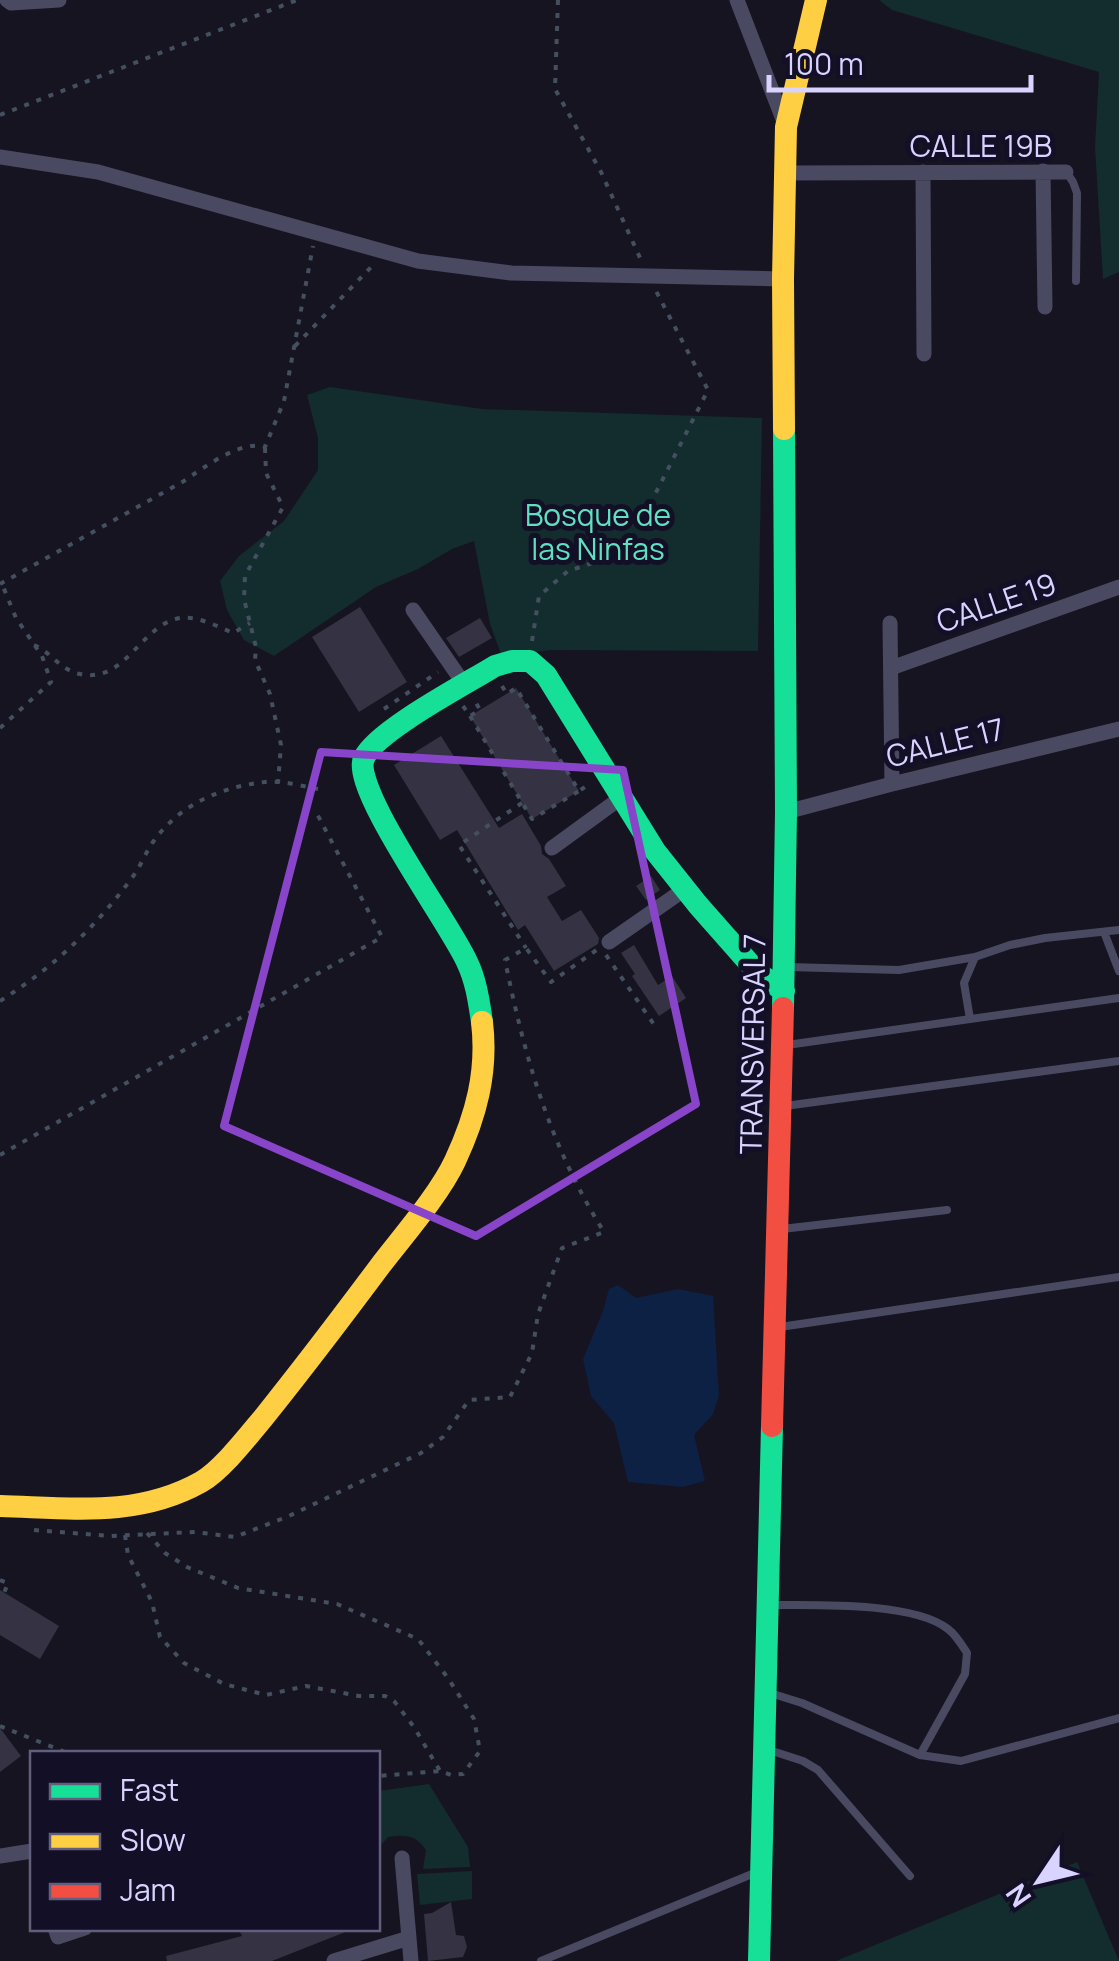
<svg xmlns="http://www.w3.org/2000/svg" width="1119" height="1961" font-family="Manrope,sans-serif">
  <style>
    .green { fill: #132c2d }
    .water { fill: #0d2144 }
    .building { fill: #343243 }
    .lines { fill: none; stroke-linecap: round; stroke-linejoin: round }
    .path { stroke: #44505f; stroke-width: 4; stroke-dasharray: 5 8; stroke-linecap: butt }
    .lane { stroke: #4a4962; stroke-width: 8 }
    .street { stroke: #4a4962; stroke-width: 15 }
    .fast { stroke: #16e098; stroke-width: 22 }
    .slow { stroke: #ffcf43; stroke-width: 22 }
    .jam { stroke: #f24e42; stroke-width: 22 }
    .marked { fill: none; stroke: #8945c9; stroke-width: 8; stroke-linejoin: round }
    .labels { text-anchor: middle; dominant-baseline: central; stroke-width: 10; stroke-linejoin: round; paint-order: stroke }
    .street-label { font-size: 30px; fill: #d9d4ff; stroke: #130f26 }
    .park-label { font-size: 30px; fill: #5fe0c0; stroke: #130f26 }
  </style>
  <rect width="100%" height="100%" fill="#161421"/>
  <path class="green" d="M879,0H1119V272L1103,279L1095,147L1099,72L892,10Z
    M330,387L482,409L762,418L758,651L550,650L502,657L490,624L474,541L452,549L418,569L376,587L274,656L244,640L227,610L220,581L239,556L284,521L318,470V438L307,395Z
    M429,1784L468,1847L470,1867L423,1869L426,1850C416,1835 406,1834 388,1837L382,1844H378V1791Z
    M1077,1862L1119,1961H836Z
    M472,1871V1899L420,1905L417,1874Z"/>
  <path class="water" d="M618,1285L636,1298L678,1289L713,1296L719,1395L713,1414L694,1435L705,1481L683,1487L628,1482L614,1423L591,1396L583,1359L603,1311L609,1289Z"/>
  <path class="building" d="M360,607L407,682L359,712L312,637Z
    M480,618L492,638L459,657L446,638Z
    M516,688L579,791L532,819L470,716Z
    M441,736L499,828L522,814L541,846L542,854L549,859L566,886L547,897L562,921L581,910L599,938L598,944L554,971L525,925L518,930L457,830L440,840L394,765Z
    M651,876L660,890L646,900L636,886Z
    M634,945L658,985L672,976L686,998L659,1016L632,976L635,974L621,953Z
    M0,1590L59,1626L40,1659L0,1635Z
    M0,1728L21,1756L0,1772Z
    M451,1902L456,1935L464,1936L467,1947L463,1957L428,1961L424,1914L432,1913Z
    M238,1928H353V1929L272,1961H167L166,1956L242,1936Z"/>
  <g class="lines">
    <path class="path" d="M558,0L555,89L601,172L641,260
      M0,115L297,0
      M295,346L375,263
      M265,448L266,473L283,507L245,576L244,599L256,647L255,660L270,694L281,745L278,783
      M0,584L184,481C203,468 242,439 265,447L284,401L313,246
      M532,641L539,596L568,571L608,558L637,530L708,390L656,291
      M34,645C51,652 60,670 80,674C126,684 140,625 180,618C198,616 217,626 233,633L250,623
      M502,686L507,694L516,688L579,791L591,783
      M463,706L470,716L480,710L475,701
      M384,709L438,672
      M470,716L532,819L579,791
      M0,728L51,682L42,656L16,618L2,584
      M522,803L459,845L526,948
      M606,955L655,1026
      M0,1001C53,968 97,926 134,875C141,865 146,852 153,842C179,805 220,787 265,782C281,780 301,786 318,789
      M0,1155L382,937L315,810
      M34,1530L110,1536L195,1532L235,1537L289,1516L421,1453L443,1437L469,1400L510,1397L532,1353L538,1314L562,1248L604,1232C550,1146 525,1059 505,960L526,948L551,982L598,949
      M147,1533L165,1553L187,1567L238,1588L337,1604L418,1639L448,1678L474,1719L480,1751L463,1774L451,1775L440,1771L378,1776
      M125,1535L128,1555L152,1602L160,1637L184,1663L224,1684L266,1695L306,1686L359,1696H385L394,1701L414,1727L440,1771
      M0,1580L8,1583L4,1593
      M0,1726L70,1754"/>
    <path class="lane" d="M1067,173L1073,182L1077,193L1076,281
      M1104,932L1119,971
      M788,967L899,970L975,957L1010,945L1045,938L1119,930
      M970,1019L964,983L975,957
      M787,1045L1119,998
      M785,1106L1119,1061
      M782,1229L947,1210
      M780,1327L1119,1277
      M773,1605C817,1605 914,1602 948,1629C956,1635 962,1645 967,1653L965,1674L920,1755
      M770,1693L802,1703L920,1755L961,1761L1119,1718
      M769,1750L803,1761L818,1770L910,1876
      M541,1961L757,1872"/>
    <path class="street" d="M7,0L11,3L59,0
      M737,0L786,127
      M0,157L98,172L418,261L511,273L783,279
      M1043,171L1045,307
      M923,172L924,354
      M785,173L1066,172
      M413,610L464,684
      M890,623L892,784
      M891,668L1119,587
      M786,812L892,784L1119,729
      M552,848L622,797
      M609,942L685,889
      M0,1856L32,1851
      M402,1858L411,1961
      M55,1928L58,1937L85,1928
      M334,1961L409,1938"/>
    <path class="fast" d="M783,1008L786,812L784,429
      M482,1022C479,1002 476,980 467,962C451,925 350,788 364,758C376,731 466,684 495,666L512,661H530L546,675L655,851L698,905L758,973L784,991
      M759,1961L772,1426"/>
    <path class="slow" d="M784,429L783,279L786,127L816,0
      M0,1506C70,1508 137,1518 201,1482C222,1470 248,1436 264,1417C304,1367 342,1317 380,1266C403,1236 439,1195 455,1161C476,1116 488,1072 482,1022"/>
    <path class="jam" d="M772,1426L783,1008"/>
  </g>
  <path class="marked" d="M321,752L623,770L696,1104L476,1236L224,1126Z"/>
  <g class="labels">
    <g class="street-label">
      <text x="981" y="145">CALLE 19B</text>
      <text transform="translate(996 602) rotate(-19)">CALLE 19</text>
      <text transform="translate(945 742) rotate(-14)">CALLE 17</text>
      <text transform="translate(752 1044) rotate(-89)">TRANSVERSAL 7</text>
    </g>
    <g class="park-label">
      <text x="598" y="514">Bosque de<tspan x="598" dy="34">las Ninfas</tspan></text>
    </g>
  </g>
  <rect x="30" y="1751" width="350" height="180" fill="#130f26" stroke="#625e7d" stroke-width="2.5"/>
  <rect x="50" y="1784" width="50" height="15" fill="#16e098" stroke="#625e7d" stroke-width="2.5"/>
  <text x="120" y="1801" font-size="30" fill="#d9d4ff">Fast</text>
  <rect x="50" y="1834" width="50" height="15" fill="#ffcf43" stroke="#625e7d" stroke-width="2.5"/>
  <text x="120" y="1851" font-size="30" fill="#d9d4ff">Slow</text>
  <rect x="50" y="1884" width="50" height="15" fill="#f24e42" stroke="#625e7d" stroke-width="2.5"/>
  <text x="120" y="1901" font-size="30" fill="#d9d4ff">Jam</text>
  <g transform="translate(1039 1881) rotate(235)" stroke="#130f26" stroke-width="8" paint-order="stroke">
  <path d="M0-8L18 38L0 25L-18 38Z" fill="#d9d4ff"/>
  <text y="-15" font-size="28" font-weight="bold" text-anchor="middle" fill="#d9d4ff">N</text>
  </g>
  <path d="M769 75v15h262v-15" fill="none" stroke="#d9d4ff" stroke-width="5"/>
  <text x="784" y="75" font-size="30" fill="#d9d4ff" stroke="#130f26" stroke-width="8" paint-order="stroke">100 m</text>
</svg>
